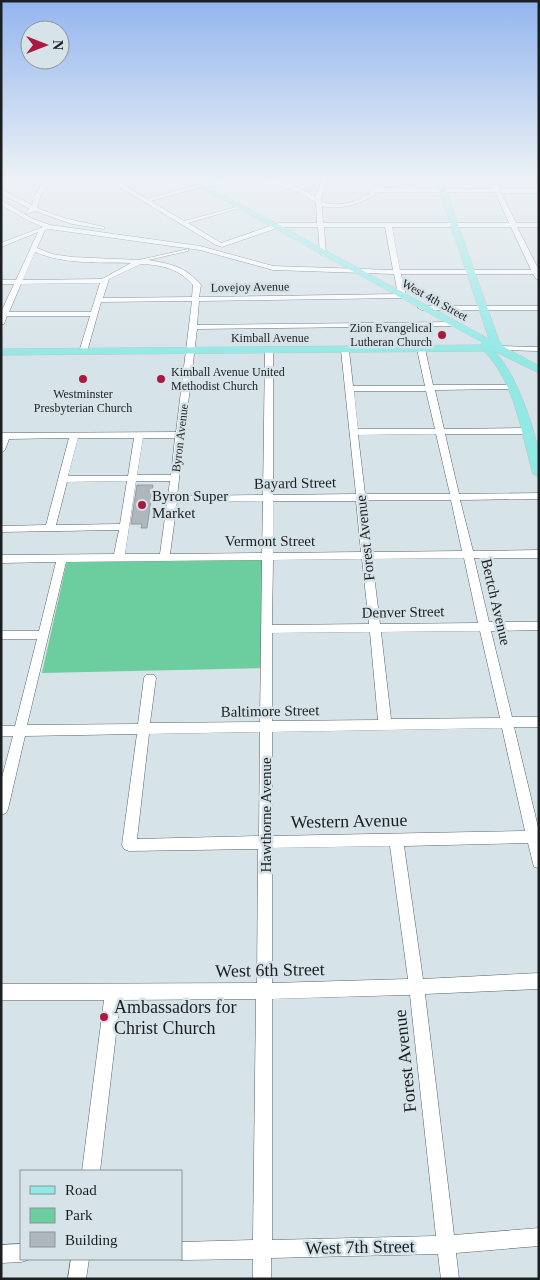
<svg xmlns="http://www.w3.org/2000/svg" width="540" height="1280" font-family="'Times New Roman',serif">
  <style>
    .green { fill: #6ccd9e }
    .building { fill: #aeb6be; stroke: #949ba4 }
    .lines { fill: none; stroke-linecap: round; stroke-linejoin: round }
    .minor-casing { stroke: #596468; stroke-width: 1 }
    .major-casing { stroke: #bfc0c1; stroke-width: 1 }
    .minor { fill: #fff; fill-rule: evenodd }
    .major { fill: #91e9e6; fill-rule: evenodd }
    .poi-dot { fill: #ad193e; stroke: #d6e3e8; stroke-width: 2 }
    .labels { text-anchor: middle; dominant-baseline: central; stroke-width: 5; stroke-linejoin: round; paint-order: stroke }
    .far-street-label { font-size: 12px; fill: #1b1f21; stroke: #d6e3e8 }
    .far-poi-label { font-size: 12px; fill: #1b1f21; stroke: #d6e3e8; text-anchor: end }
    .street-label { font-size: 15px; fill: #1b1f21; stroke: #d6e3e8 }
    .poi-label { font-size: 15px; fill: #1b1f21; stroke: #d6e3e8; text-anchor: start }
    .near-street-label { font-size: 18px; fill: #1b1f21; stroke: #d6e3e8 }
    .near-poi-label { font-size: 18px; fill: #1b1f21; stroke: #d6e3e8; text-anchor: start }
  </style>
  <rect width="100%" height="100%" fill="#d6e3e8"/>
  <path class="green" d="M262,559V668L42,673L67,561Z"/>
  <path class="building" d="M137,485H153L147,528H141L142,524H131Z"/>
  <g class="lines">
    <g class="minor-casing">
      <path id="minor" d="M1,179H11L1,182Z
        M45,179H51L40,197L37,208L64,218L104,227V229L72,224L35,211L26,214V212L30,209L1,194V189L32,205L34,197Z
        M101,179L115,180L147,199C196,184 269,162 315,197L323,179H329L321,196V201C340,211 373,197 382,179H388L383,188L494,189L489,179H495L500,189H539V193H501L516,223H539V227H517L539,270V280L536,279L533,274H401L406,296L402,298L199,301L197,325L451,322L455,324L451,326L197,329L177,496L263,495L265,350L269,348L273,350V495L356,494L341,350L345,348L349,350L353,386H425L417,349L421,347L425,349L433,385H514V389H511L435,390L444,429L527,428L531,431L527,434H445L459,494L539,493V499L460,500L473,551L539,550V558H474L489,622H539V630L491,631L512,717H539V727H514L539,831V868L534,867L528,843L404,846L423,979L539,973V989L425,994L454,1235L539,1228V1246L456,1253L459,1279H441L438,1254L271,1258V1279H253V1259L181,1260L177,1259H181V1242L253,1240L256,999L120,1000L100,1171H82L104,1000H1V984L257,983L258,849L129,851L124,849L122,845L137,734L25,736L8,809L6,813L1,815V781L13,736H1V726H15L37,639H1V631H39L56,562L1,563V555L114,554L119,530L1,532V526L46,525L69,438L9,439L5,450L1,453V433L176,432L192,301L101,302L87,352L83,354L79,352L90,316H7L4,324H1V312L14,284H1V280H16L38,232L1,247V243L43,227L27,220L1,205V200L31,218L50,225L200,246L273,266L393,270L385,227H324L326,254L323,256L320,254L318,227H280L222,247L216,245L111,182ZM232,182C263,181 290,184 316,203L317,223H279L221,243L188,223L240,208V206L184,221L151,201L198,188ZM379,192H495L509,223H323L322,206C341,211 364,203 379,192ZM392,227H511L531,270H400ZM49,229L200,250L273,270L394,274L398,294L199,297L201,285C185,266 171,264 148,260L188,251V249L139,260L72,257L52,254L37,248L45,230ZM35,252C66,265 99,262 131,263L102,279L23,280ZM141,264C163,265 179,269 193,285L192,297L103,298L109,279ZM100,283L91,312H9L21,284ZM354,391H426L435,429H358ZM436,434L450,494H365L358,435ZM78,438H134L128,476H68ZM143,438H175L171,475H137ZM127,481L120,524L56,525L67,482ZM136,481H170L160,554H125ZM366,500H451L462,551L372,552ZM263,501L262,553L170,554L177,502ZM273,501H356L361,552L273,553ZM464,558L478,623L380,624L372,559ZM362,559L369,624L272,625L273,560ZM262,560L260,722L150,723L156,678L154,675H146L144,678L138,724L27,725L66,562ZM480,631L500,718L391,719L381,632ZM370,632L378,720L272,721V633ZM502,728L525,831L272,836V732ZM260,732L259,836L137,839L149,734ZM390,846L408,979L272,983V848ZM405,995H410L436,1236L272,1240V999Z
        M419,306H539V310H422L418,308Z
        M497,346L539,347V351L500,350H497Z
        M21,1244V1259L28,1260L21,1262L1,1263V1245Z
        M71,1259H89L86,1279H68Z"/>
    </g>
    <g class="major-casing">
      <path id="major" d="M185,179H194L489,339L435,179H442L499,341L504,347L539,366V373L494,351C515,371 534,426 539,454C540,461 539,470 539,477L533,474C521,433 515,382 484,351L1,355V349L480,345L483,343Z"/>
    </g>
    <use href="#minor" class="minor"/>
    <use href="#major" class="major"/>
  </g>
  <linearGradient id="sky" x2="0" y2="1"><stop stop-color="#93b5ef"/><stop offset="0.5" stop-color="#edf2f5"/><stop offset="1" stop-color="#edf2f5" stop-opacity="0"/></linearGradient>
  <rect width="540" height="358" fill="url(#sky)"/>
  <g class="poi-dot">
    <circle cx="442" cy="335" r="5"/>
    <circle cx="83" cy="379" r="5"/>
    <circle cx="161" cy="379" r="5"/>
    <circle cx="142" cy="505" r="5"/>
    <circle cx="104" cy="1017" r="5"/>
  </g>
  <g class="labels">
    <g class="far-street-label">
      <text transform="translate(250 287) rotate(-1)">Lovejoy Avenue</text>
      <text transform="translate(435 300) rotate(29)">West 4th Street</text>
      <text x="270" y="338">Kimball Avenue</text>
      <text transform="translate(180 438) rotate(-83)">Byron Avenue</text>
    </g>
    <g class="far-poi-label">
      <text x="432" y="328">Zion Evangelical<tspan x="432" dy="14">Lutheran Church</tspan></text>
      <text x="171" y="372" text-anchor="start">Kimball Avenue United<tspan x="171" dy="14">Methodist Church</tspan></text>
      <text x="83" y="394" text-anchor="middle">Westminster<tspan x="83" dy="14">Presbyterian Church</tspan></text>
    </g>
    <g class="street-label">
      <text transform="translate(295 483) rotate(-1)">Bayard Street</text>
      <text transform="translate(365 538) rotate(-96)">Forest Avenue</text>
      <text x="270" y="541">Vermont Street</text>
      <text transform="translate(496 602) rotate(77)">Bertch Avenue</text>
      <text transform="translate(403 612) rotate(-1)">Denver Street</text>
      <text transform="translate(270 711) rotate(-1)">Baltimore Street</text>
      <text transform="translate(266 815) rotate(-90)">Hawthorne Avenue</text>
    </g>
    <g class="poi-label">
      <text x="152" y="496">Byron Super<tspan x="152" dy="17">Market</tspan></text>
    </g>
    <g class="near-street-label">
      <text transform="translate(349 821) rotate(-1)">Western Avenue</text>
      <text transform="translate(270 970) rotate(-1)">West 6th Street</text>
      <text transform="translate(405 1061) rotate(-96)">Forest Avenue</text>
      <text transform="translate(360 1247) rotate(-1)">West 7th Street</text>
    </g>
    <g class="near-poi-label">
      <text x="114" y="1007">Ambassadors for<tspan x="114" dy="21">Christ Church</tspan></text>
    </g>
  </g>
  <rect width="540" height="1280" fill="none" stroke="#1b1f21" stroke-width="5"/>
  <rect x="20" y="1170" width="162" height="90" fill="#d6e3e8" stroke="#8b9598"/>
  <rect x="30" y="1186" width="25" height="8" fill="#91e9e6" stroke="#8b9598"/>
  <text x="65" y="1195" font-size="15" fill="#1b1f21">Road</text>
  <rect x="30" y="1208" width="25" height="15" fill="#6ccd9e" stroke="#8b9598"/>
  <text x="65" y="1220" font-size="15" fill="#1b1f21">Park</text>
  <rect x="30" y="1232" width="25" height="15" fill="#aeb6be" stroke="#8b9598"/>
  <text x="65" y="1245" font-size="15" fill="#1b1f21">Building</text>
  <g transform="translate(45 45) rotate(90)"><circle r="24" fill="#d6e3e8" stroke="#8b9598"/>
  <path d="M0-4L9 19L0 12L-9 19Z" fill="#ad193e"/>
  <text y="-8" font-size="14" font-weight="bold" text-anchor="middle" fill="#1b1f21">N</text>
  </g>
</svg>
